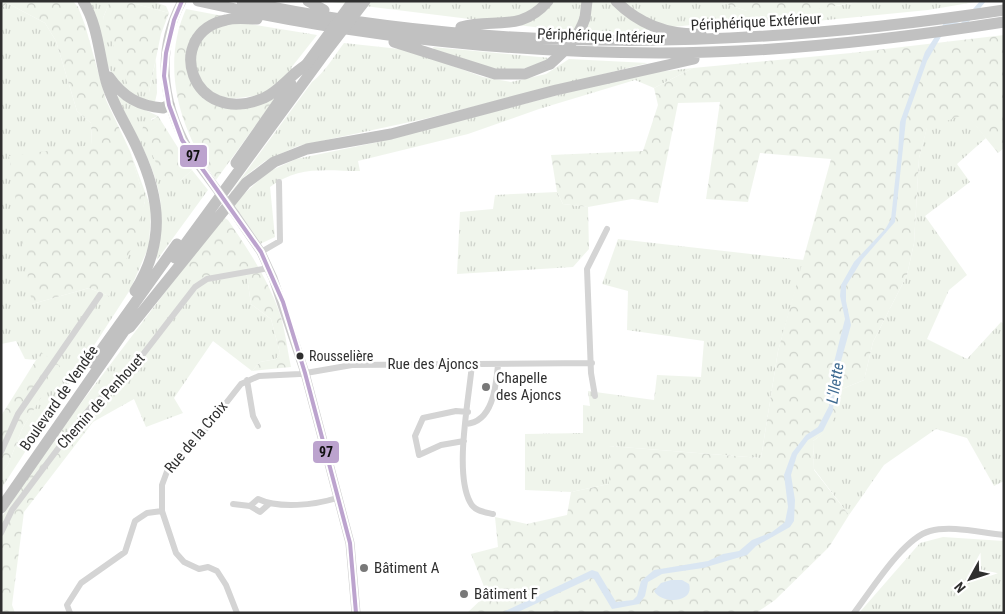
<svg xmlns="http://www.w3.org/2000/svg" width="1005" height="614" font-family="'Roboto Condensed',sans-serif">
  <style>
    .grass { fill: url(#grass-tufts) }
    .forest { fill: url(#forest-crowns) }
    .water { fill: #dae6f2 }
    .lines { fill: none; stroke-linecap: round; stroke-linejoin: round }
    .street { stroke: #d4d4d4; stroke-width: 6 }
    .secondary { stroke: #cdcdcd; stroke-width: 9 }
    .highway { stroke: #c1c1c1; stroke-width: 11 }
    .secondary-bridge { stroke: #cdcdcd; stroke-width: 9 }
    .highway-bridge { stroke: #c1c1c1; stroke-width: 11 }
    .bus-1-casing { stroke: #fff; stroke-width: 8 }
    .bus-1 { stroke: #bca3ce; stroke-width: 4 }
    .bus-dot { fill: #2f2f2f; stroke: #fff; stroke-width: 2 }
    .poi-dot { fill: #787878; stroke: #fff; stroke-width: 2 }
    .labels { text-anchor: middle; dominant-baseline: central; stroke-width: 5; stroke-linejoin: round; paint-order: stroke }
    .bus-label { font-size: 14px; fill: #2f2f2f; stroke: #fff; text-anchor: start }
    .street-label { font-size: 15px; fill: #2f2f2f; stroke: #fff }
    .poi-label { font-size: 15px; fill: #2f2f2f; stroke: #fff; text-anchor: start }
    .water-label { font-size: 16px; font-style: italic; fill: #3e6a91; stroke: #fff }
    .line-badge { stroke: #fff; stroke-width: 2 }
    .pale-badge-label { font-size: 14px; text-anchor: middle; font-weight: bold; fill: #111 }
  </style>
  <defs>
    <pattern id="grass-tufts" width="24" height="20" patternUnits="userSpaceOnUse" patternTransform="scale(1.25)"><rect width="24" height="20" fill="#f0f5ec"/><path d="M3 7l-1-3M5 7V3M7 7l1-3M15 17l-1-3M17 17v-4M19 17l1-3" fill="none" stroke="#ced2cb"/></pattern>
    <pattern id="forest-crowns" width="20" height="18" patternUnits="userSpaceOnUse" patternTransform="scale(1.25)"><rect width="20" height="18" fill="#f0f5ec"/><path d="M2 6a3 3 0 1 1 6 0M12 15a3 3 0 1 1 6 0" fill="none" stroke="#ced2cb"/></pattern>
  </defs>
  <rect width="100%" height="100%" fill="#fff"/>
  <path class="grass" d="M86,1H110L103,18L149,92L156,59L157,93L155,102C149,100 142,100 136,97C104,82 97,32 86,1Z
    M125,1H152L166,6L169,13Z
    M324,1H717L747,11L837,6L863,1H981L928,10L766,26L691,25L621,33L550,29Z
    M7,3L45,23L56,41L77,111L91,123L92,145L32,304L89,288L109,296L145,202L130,151L151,208L149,246L130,290L1,489V474L8,465L22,429L59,366L41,353L36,360L25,359L16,341L1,344V9Z
    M238,22L317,35L291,68L293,70L262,95L230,99L209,92L202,83L193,62L196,49L205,36L217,27Z
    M344,43L409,50L483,77L511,82L546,74L569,59L648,63L424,119L298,146L265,161L244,177L229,195L312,82C325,72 334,56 344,43Z
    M433,47L550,58C509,83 475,63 434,50Z
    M693,68L654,88L635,80L539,109L468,134L358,161L360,171C326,171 299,165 270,187L275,237L260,244L233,204L268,172L296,159L378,142L638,74Z
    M115,94L122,99L158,116L151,119L180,181L192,170L208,190L157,260C155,239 163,219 160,198C154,162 131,126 115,94Z
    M966,113L986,138L957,164L970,182L925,216L967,275L949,290L927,339L967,359L1001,322L1004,324V481L994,486L967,438L936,429L884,465L849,515L814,469L813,441C831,429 839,409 842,389L864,380L873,342L907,275L914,243L919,158L927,127Z
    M557,192L563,204L588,207L589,249L573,267L457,274L460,212L493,209L495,195Z
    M618,239L804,260L778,351L761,458L609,446V484L571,492L525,490V434L583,433V405L590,406L588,391L654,400L657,375L701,377L704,341L627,330L628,291L602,284Z
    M185,266L246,270L251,304L271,319L280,353L276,359L260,362L252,371L213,341L174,398L183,413L146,427L134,399L93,422L86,419L63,447L53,440Z
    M943,537L1004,541V613H859L920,543Z"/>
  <path class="forest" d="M1,1H73L78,7L85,25L106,100L130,151L145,201L135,241L109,296L89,288L32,304L9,156L92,145L91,123L77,111L56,41L45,23L7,3L1,9Z
    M110,1H125L169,13L161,34L149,92L130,91L103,18Z
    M717,1H863L785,15L747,11Z
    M186,9L223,16L207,22L196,33L186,55L188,71L220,106L276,97L216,180C180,132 160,67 186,9Z
    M1004,35V148L998,153L966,114L927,128L919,158L914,243L907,275L873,342L864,380L842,389C839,412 833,428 813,441L814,470L849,515L829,547L775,600L756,613H467L487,594L471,554L498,547L495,517L527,524L567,515L571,492L609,484V446L761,458L778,351L831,159L760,153L748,202L706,199L720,102L678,103L658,203L632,199L588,207L563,204L557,192L551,155L643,151L658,105L654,88L693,68L851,53Z
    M158,116L192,170L180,181H169L159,169L142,133L143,126Z
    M223,217L228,220C248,249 267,278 279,311C285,328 287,348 291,367L252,371L260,362L276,359L280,353L271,319L251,304L246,270L199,278L185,266Z
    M41,352L60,366L22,429L8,465L1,474V416Z
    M86,419L93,422L24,512L12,605L15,613H1V518L53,440L63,446Z"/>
  <path class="water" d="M980,1H986L963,29L942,35L927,61L906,120L895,222L862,260L846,286V301L851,325L835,383L833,411L823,431L808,440L797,455L791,475L795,500L794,521L790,527L756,546L747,555L703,568L662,574L648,582L645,596L639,604L612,609L594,579L591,578L516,613H501L592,570L598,572L616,602L633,600L637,596L641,581L654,570L708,561L723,554L739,551L752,540L772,532L785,522L788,507L784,475L792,453L806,435L818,427L829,406L830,378L845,319L840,296L841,285L854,262L886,228L891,219L898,153L900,122L925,52L946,20L961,23Z
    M671,580H682L689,584C695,603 662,605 654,591L661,583Z"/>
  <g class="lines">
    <path class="street" d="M261,252L280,241L279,182
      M472,364C469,399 454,472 470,502C474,511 484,512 493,514
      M247,380L253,416L258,426
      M595,396L591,373L587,269L607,229
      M466,424C493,422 496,386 498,365
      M464,441L441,445L419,455L415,436L423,418L456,411L468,412
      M1,452L18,414L100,295
      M233,504L250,506L258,499C279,509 315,505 337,498
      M250,506L260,512L269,504
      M1,533L12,510L66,438L92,406L127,375L195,287L207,279L269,268
      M70,613L67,605L81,583L125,552L135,521L147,513L162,511
      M237,613L226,585L217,571L208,567L199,569L184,562L176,553L162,511V485L169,466L201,435L241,384L259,376L300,374L352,365L592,363
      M854,613C871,591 903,538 930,531C952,525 981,533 1004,535"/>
    <path class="secondary" d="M182,1C153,55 164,111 195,160
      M235,214L261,252L273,278L305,373L350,543L356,613"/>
    <path class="highway" d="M83,1C98,25 99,55 106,81C113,106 128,127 138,150C161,200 165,243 135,291
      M198,1C350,35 504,53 659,53C775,53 890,40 1004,22
      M242,1C496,55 748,49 1004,10
      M308,1L324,10
      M616,1C639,24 668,35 701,34
      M585,18L587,1
      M257,19C247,19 236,17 226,20C163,33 190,129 264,98C281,90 290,75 306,65
      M461,27C493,18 521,33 548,1
      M394,42L495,74H525L550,64
      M109,77C123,97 139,106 163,108L169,105
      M236,163L291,84
      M175,258L325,53
      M125,330L130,327L246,183L274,162L307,149L391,134L556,90L694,59
      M92,363L177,244
      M1,508L129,324"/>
    <path class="secondary-bridge" d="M195,160L235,214"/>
    <path class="highway-bridge" d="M325,53L365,1
      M550,64C565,51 579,37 585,18
      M306,65L353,1"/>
    <g class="bus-1-casing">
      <path id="bus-1" d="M182,1L174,20L166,53L164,76L169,105L182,140L261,252L283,302L305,373L350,543L356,613"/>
    </g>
    <use href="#bus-1" class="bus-1"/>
  </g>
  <circle class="bus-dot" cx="300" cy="356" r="4.5"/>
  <g class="poi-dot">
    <circle cx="486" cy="387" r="5"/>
    <circle cx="364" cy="568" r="5"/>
    <circle cx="464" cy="594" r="5"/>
  </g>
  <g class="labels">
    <g class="bus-label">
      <text x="309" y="356">Rousselière</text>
    </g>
    <g class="street-label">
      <text transform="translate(756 22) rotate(-3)">Périphérique Extérieur</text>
      <text transform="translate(601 36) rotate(2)">Périphérique Intérieur</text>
      <text x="433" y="364">Rue des Ajoncs</text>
      <text transform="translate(59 398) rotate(-55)">Boulevard de Vendée</text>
      <text transform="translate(101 401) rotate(-48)">Chemin de Penhouet</text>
      <text transform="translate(196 437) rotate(-50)">Rue de la Croix</text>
    </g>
    <g class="poi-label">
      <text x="496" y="378">Chapelle<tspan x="496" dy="17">des Ajoncs</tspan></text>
      <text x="374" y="568">Bâtiment A</text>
      <text x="474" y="594">Bâtiment F</text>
    </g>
    <g class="water-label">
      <text transform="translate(835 383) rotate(-81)">L'Ilette</text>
    </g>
  </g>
  <g class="line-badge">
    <rect x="179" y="144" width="29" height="24" rx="5" fill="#bca3ce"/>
    <rect x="312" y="440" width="28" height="24" rx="5" fill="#bca3ce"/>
  </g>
  <g class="pale-badge-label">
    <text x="193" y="161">97</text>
    <text x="326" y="457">97</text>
  </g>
  <rect width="1005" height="614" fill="none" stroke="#2f2f2f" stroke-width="5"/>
  <g transform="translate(970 579) rotate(230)" stroke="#ffffff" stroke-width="4" paint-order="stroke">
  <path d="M0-4L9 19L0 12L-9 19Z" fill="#2f2f2f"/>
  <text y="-8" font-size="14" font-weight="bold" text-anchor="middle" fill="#2f2f2f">N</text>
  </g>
</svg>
